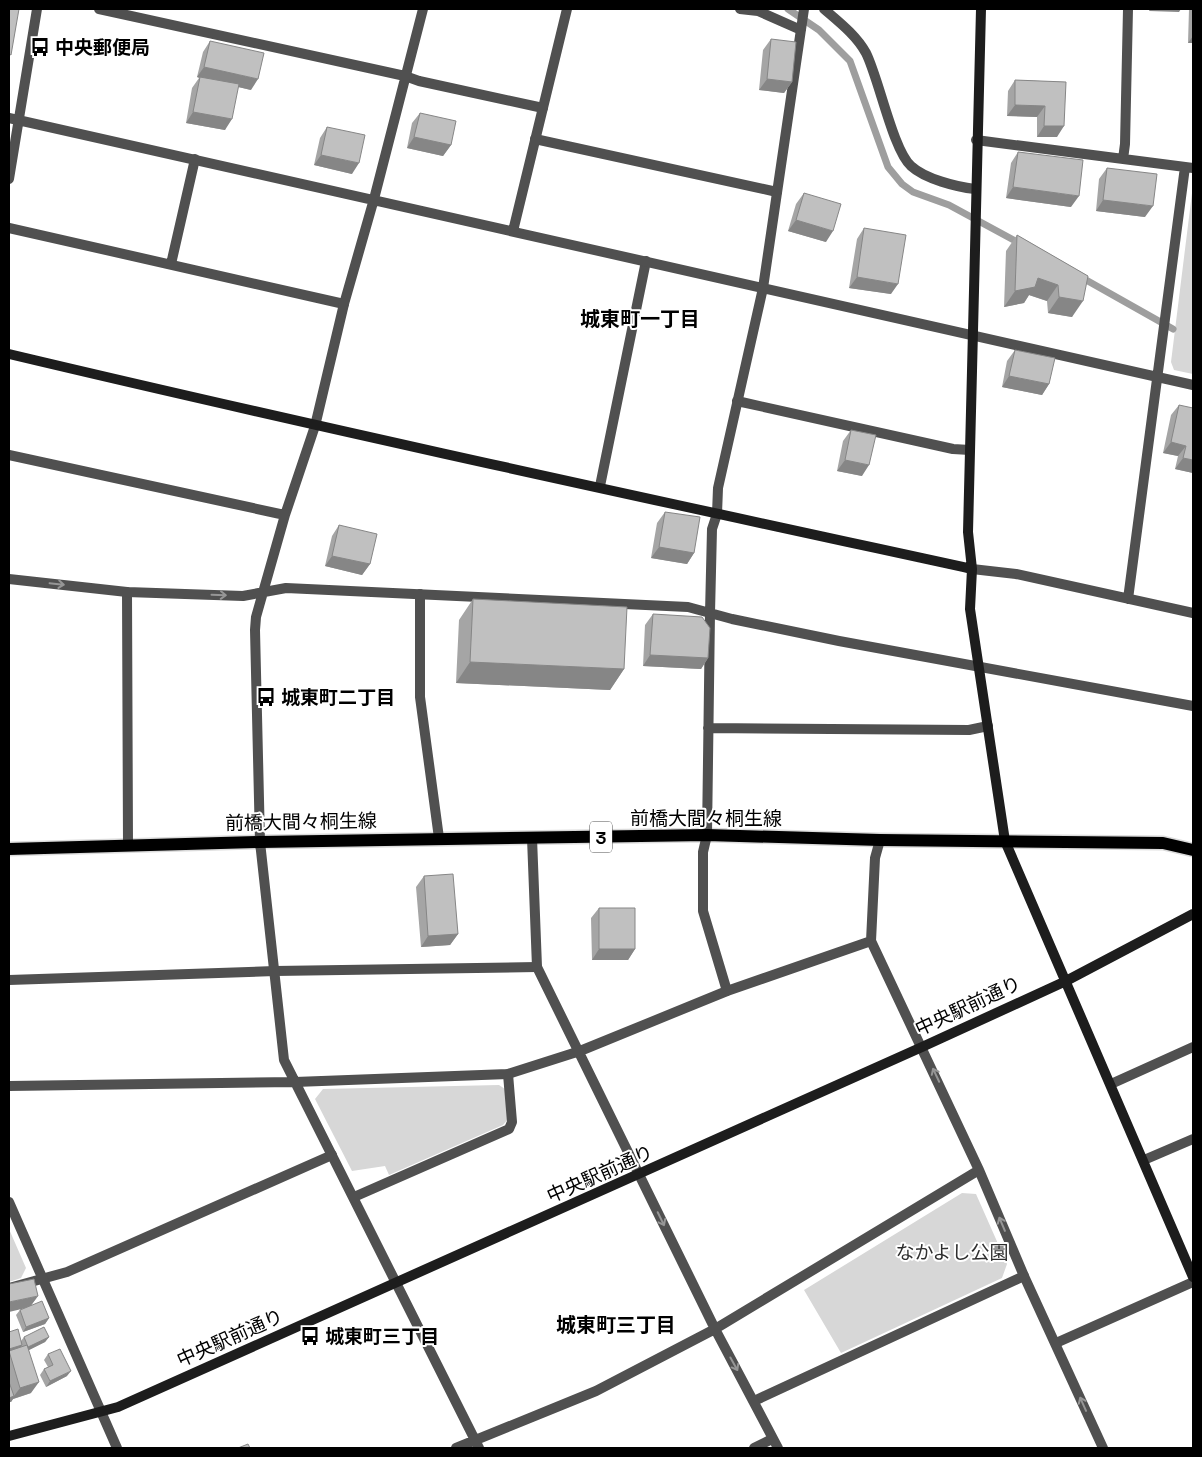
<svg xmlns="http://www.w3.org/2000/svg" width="1202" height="1457" font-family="'Space Grotesk','Noto Sans JP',sans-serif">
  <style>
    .green { fill: #d7d7d7 }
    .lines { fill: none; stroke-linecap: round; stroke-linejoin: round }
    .stream { stroke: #9e9e9e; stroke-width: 7 }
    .primary-casing { stroke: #dbdbdb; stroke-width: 15 }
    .lane { stroke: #505050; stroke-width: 10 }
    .street { stroke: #505050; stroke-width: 10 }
    .secondary { stroke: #1d1d1d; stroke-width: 10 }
    .primary { stroke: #000; stroke-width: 12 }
    .wall { fill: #a5a5a5 }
    .shaded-wall { fill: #868686 }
    .building { fill: #c0c0c0; stroke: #868686 }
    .oneway { stroke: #969696 }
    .labels { text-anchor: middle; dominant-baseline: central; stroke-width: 4; stroke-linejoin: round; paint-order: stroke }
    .shield { fill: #fff; stroke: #4c4c4c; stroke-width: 1 }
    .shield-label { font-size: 18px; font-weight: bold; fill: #000 }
    .poi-label { font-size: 19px; font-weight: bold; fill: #000; stroke: #fff; text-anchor: start }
    .street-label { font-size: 19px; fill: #000; stroke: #fff }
    .park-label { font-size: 19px; fill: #2e2e2e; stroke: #fff }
    .neighbourhood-label { font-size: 20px; font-weight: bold; fill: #000; stroke: #fff }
  </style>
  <rect width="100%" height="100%" fill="#fff"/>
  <path class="green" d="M1193,185V374L1174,370L1171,362Z
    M499,1085L505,1089L508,1119L503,1125L389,1175L385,1166L352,1171L315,1099L323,1089Z
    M962,1193L976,1194L1007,1264L1002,1278L841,1353L804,1290Z
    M9,1229L26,1268L21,1278L9,1282Z"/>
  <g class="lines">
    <path class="stream" d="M788,9L819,30L850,61L888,167L902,184L913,192L949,205L1021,244
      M1079,276L1173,329"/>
    <g class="primary-casing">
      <path id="primary" d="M9,849L260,842L707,835L880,840L1163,843L1193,850"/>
    </g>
    <path class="lane" d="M824,9C839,22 856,35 866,53C879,79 893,150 911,166C925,179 957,187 975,189
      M405,76L419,81L543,108
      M535,139L777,192
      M9,228L344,304
      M171,264L195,159
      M737,401L953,449L970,450
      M600,486L646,261
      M127,592L128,846
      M420,594V697L439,838
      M710,613L707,835L703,852V911L727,991
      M708,728L969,730L988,726
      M9,980L275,971L537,967
      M1111,1084L1193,1047
      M1144,1160L1193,1139
      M354,1197L509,1129L512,1122L508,1074
      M9,1288L67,1272L332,1155
      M1056,1343L1193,1282
      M754,1401L1024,1276
      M754,1448L772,1439"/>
    <path class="street" d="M99,9L405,76
      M423,9L374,199L344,304L315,426L285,515L256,617L255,630L260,842L284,1060L479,1448
      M740,9L758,11L801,30
      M9,118L1193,385
      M976,140L1193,168
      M1123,159L1125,144L1128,9
      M9,179L37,9
      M513,231L567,9
      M9,455L285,515
      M972,569L1016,574L1193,613
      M9,579L127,592L243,596L286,588L688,607L732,619L839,641L1193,706
      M1128,599L1185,167
      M710,613L712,529L717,514L718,488L763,288L804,9
      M532,838L537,967L715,1329L778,1448
      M871,941L979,1170L1024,1276L1103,1448
      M9,1086L295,1082L508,1074L580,1051L727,991L871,941L875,858L880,840
      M9,1202L117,1448
      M456,1448L596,1391L715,1329L979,1170"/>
    <path class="secondary" d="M981,9L968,532L972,569L970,609L1005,841L1193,1277
      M9,354C329,430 650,499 972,569
      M9,1436L118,1407L922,1047L1066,981L1193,914"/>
    <use href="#primary" class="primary"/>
  </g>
  <path class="wall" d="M1189,9H1193V43H1188Z
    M771,39L792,82L784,93L759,90L763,50Z
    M210,41L251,90L238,87L225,130L186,123L192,88L199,78L197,77L203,52Z
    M1015,80L1066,82L1057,137H1037V117L1007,116L1008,91Z
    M420,113L451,145L443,156L407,148L412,123Z
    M327,127L352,174L314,165L320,138Z
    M1018,152L1071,207L1006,198L1011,163Z
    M1107,168L1145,217L1096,211L1099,179Z
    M804,193L826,242L788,231L796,204Z
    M864,228L891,294L849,288L857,239Z
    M1017,235L1088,276L1072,317L1048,313L1047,301L1029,295L1024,303L1004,307L1006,251Z
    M1015,350L1049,384L1042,395L1002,387L1007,361Z
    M1179,405L1193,473L1175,469L1178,456L1163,453L1171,415Z
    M851,430L862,476L837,471L843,441Z
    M665,512L694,553L687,564L651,558L657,523Z
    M339,525L370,564L362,575L325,566L332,536Z
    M473,599L624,669L610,690L456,683L459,620Z
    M653,614L708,658L701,669L643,666L645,625Z
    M424,876L458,934L450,945L421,947L416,887Z
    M599,908L635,949L628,960H592L591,918Z
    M38,1296L31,1305L49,1318L45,1324L23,1332L16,1315L20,1310L24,1308Z
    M9,1332L21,1341L24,1337H49L45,1342L29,1350L31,1393L13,1399L11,1402H9Z
    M48,1354L67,1376L46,1387L40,1375L44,1369L48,1367L44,1360Z"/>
  <path class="shaded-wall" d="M1150,9H1181L1179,12L1149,11Z
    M1193,36V43H1188Z
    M204,67L258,79L251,90L197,77Z
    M767,79L792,82L784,93L759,90Z
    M1015,105L1045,106L1037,117L1007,116Z
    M193,112L232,119L225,130L186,123Z
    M1044,126H1064L1057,137H1037Z
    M414,137L451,145L443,156L407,148Z
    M321,155L359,163L352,174L314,165Z
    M1013,187L1079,196L1071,207L1006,198Z
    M1103,200L1153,206L1145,217L1096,211Z
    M796,220L833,231L826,242L788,231Z
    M857,277L898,284L891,294L849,288Z
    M1038,278L1058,285L1047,301L1029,295L1024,303L1004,307L1015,291Z
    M1059,297L1083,301L1072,317L1048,313Z
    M1009,376L1049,384L1042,395L1002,387Z
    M1171,442L1186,446L1178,456L1163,453Z
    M1183,458L1193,460V473L1175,469Z
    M845,460L869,465L862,476L837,471Z
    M659,547L694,553L687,564L651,558Z
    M332,556L370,564L362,575L325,566Z
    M650,655L708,658L701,669L643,666Z
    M470,662L624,669L610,690L456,683Z
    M458,934L450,945L421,947L428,936Z
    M599,949H635L628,960H592Z
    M38,1296L30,1307L9,1312V1302Z
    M49,1318L45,1324L23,1332L26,1327Z
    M49,1337L45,1342L25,1352L28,1347Z
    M22,1345L19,1351H9V1349Z
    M71,1371L67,1376L46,1387L50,1381Z
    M39,1382L31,1393L13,1399L11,1402H9V1398L14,1396L20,1388Z"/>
  <path class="building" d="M9,9H19L11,55L9,54Z
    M771,39L796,42L792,82L767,79Z
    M210,41L264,53L258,79L204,67Z
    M200,77L239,84L232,119L193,112Z
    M1015,80L1066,82L1064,126H1044L1045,106L1015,105Z
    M420,113L456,121L451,145L414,137Z
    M327,127L365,135L359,163L321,155Z
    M1018,152L1083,160L1079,196L1013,187Z
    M1107,168L1157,174L1153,206L1103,200Z
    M804,193L841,204L833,231L796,220Z
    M864,228L906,235L898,284L857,277Z
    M1017,235L1088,276L1083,301L1059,297L1058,285L1038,278L1035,287L1015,291Z
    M1015,350L1055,358L1049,384L1009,376Z
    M1179,405L1193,408V460L1183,458L1186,446L1171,442Z
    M851,430L876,435L869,465L845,460Z
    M665,512L700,517L694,553L659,547Z
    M339,525L377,534L370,564L332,556Z
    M473,599L627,607L624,669L470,662Z
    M653,614L702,617L710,628L708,658L650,655Z
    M453,874L458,934L428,936L424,876Z
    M599,908H635V949H599Z
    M34,1279L38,1296L9,1302V1284Z
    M42,1301L49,1318L26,1327L20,1310Z
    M44,1327L49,1337L28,1347L24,1337Z
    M18,1329L22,1345L9,1349V1332Z
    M27,1345L39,1382L20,1388L9,1351Z
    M60,1349L71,1371L50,1381L44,1369L53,1365L48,1354Z
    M9,1382L14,1396L9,1398Z
    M248,1444L250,1448H238Z"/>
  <defs><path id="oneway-shaft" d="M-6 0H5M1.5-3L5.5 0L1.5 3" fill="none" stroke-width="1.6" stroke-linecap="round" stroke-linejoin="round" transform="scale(1.25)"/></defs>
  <g class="oneway">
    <use href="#oneway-shaft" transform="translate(57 584) rotate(6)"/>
    <use href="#oneway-shaft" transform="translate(219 595) rotate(2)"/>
    <use href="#oneway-shaft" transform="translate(936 1075) rotate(-115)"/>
    <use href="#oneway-shaft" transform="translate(661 1219) rotate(64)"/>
    <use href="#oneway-shaft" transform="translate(1002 1224) rotate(-113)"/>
    <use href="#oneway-shaft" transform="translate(734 1364) rotate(61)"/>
    <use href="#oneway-shaft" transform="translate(1083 1404) rotate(-114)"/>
  </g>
  <defs>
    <g id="bus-bare" transform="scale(1.5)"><path d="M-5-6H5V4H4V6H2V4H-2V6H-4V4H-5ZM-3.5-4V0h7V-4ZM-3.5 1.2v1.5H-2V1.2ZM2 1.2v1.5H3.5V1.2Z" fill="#000" stroke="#fff" stroke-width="2.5" paint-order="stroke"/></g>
  </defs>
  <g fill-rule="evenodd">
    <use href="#bus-bare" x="40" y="47"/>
    <use href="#bus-bare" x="266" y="697"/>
    <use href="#bus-bare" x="310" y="1336"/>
  </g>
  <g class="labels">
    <rect class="shield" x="590" y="821.5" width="22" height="31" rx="4"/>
    <g class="shield-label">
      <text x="601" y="837">3</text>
    </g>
    <g class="poi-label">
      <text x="55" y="47">中央郵便局</text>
      <text x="281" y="697">城東町二丁目</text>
      <text x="325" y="1336">城東町三丁目</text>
    </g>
    <g class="street-label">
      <text x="706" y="818">前橋大間々桐生線</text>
      <text transform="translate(301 822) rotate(-1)">前橋大間々桐生線</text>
      <text transform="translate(968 1006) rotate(-25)">中央駅前通り</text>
      <text transform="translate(600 1174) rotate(-24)">中央駅前通り</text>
      <text transform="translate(230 1338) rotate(-24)">中央駅前通り</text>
    </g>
    <g class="park-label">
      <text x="952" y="1252">なかよし公園</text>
    </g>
    <g class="neighbourhood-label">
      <text x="640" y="319">城東町一丁目</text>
      <text x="616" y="1325">城東町三丁目</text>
    </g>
  </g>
  <rect width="1202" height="1457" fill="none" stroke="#000000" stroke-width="20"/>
</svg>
